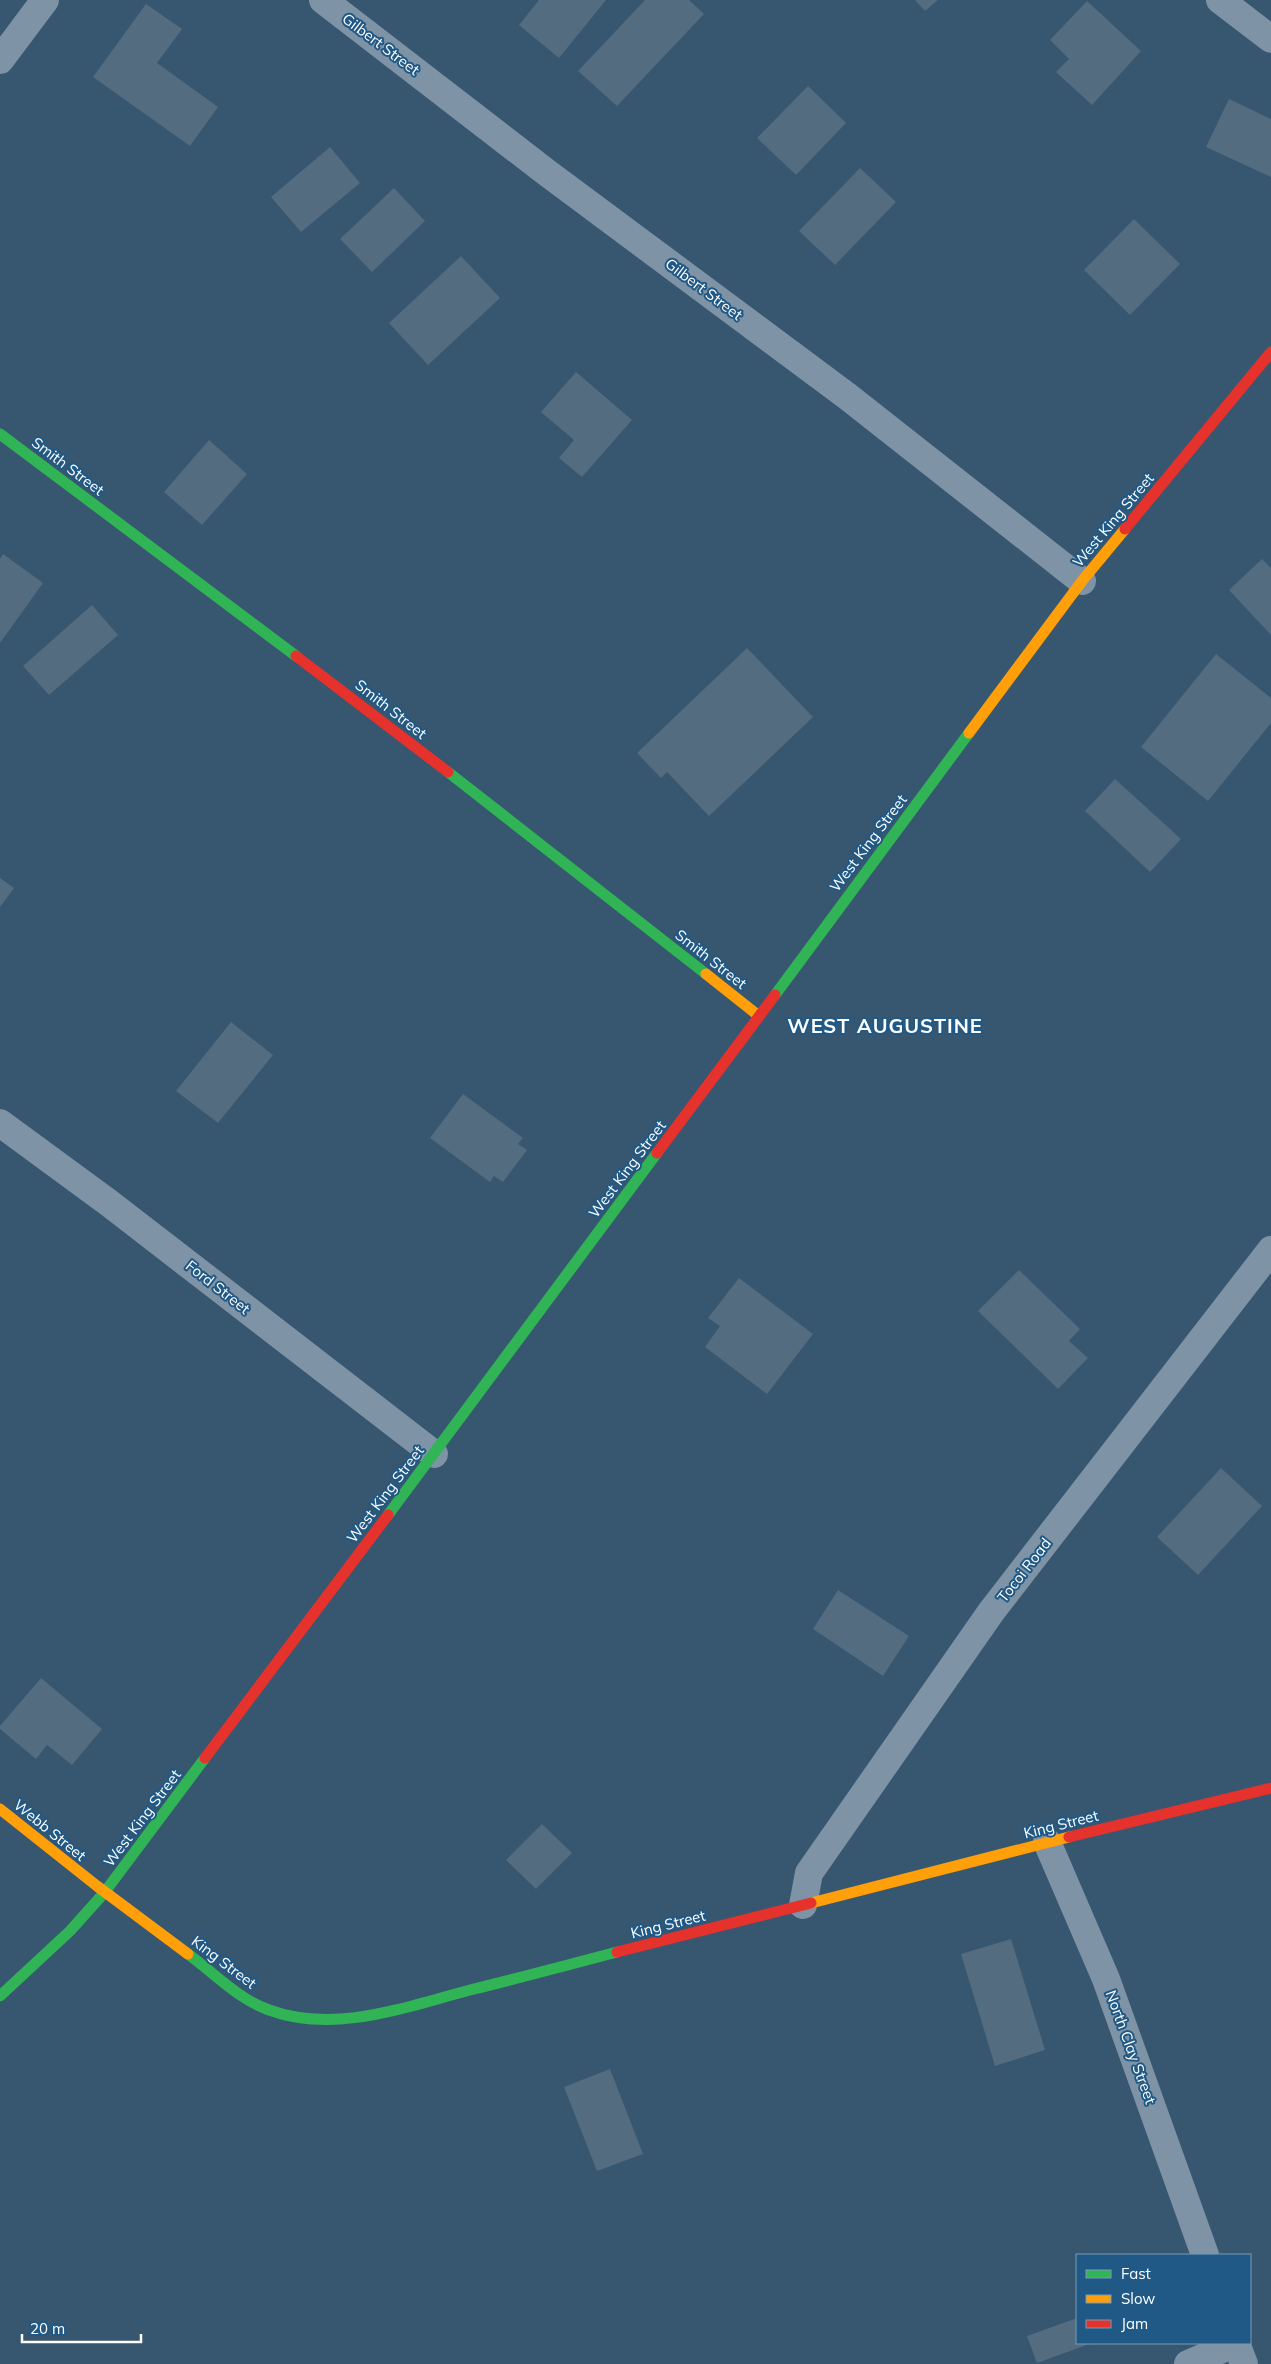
<svg xmlns="http://www.w3.org/2000/svg" width="1271" height="2364" font-family="Mulish,sans-serif">
  <style>
    .building { fill: #536c80 }
    .lines { fill: none; stroke-linecap: round; stroke-linejoin: round }
    .street { stroke: #7e93a5; stroke-width: 28 }
    .fast { stroke: #30b455; stroke-width: 11 }
    .slow { stroke: #ff9f0a; stroke-width: 11 }
    .jam { stroke: #e5322d; stroke-width: 11 }
    .labels { text-anchor: middle; dominant-baseline: central; stroke-width: 4; stroke-linejoin: round; paint-order: stroke }
    .street-label { font-size: 15px; fill: #fff; stroke: #205986 }
    .district-label { font-size: 20px; font-weight: bold; letter-spacing: 1px; fill: #fff; stroke: #205986 }
  </style>
  <rect width="100%" height="100%" fill="#37566f"/>
  <path class="building" d="M539,0H606L559,58L519,25Z
    M645,0H689L704,14L617,106L578,71Z
    M915,0H938L925,11Z
    M1087,1L1141,51L1092,105L1056,72L1069,59L1050,40Z
    M146,4L182,29L157,63L218,107L190,146L93,77Z
    M808,86L846,123L796,175L757,138Z
    M1229,99L1271,119V177L1206,147Z
    M330,147L360,183L301,232L271,197Z
    M860,168L896,202L835,265L799,231Z
    M394,188L425,221L372,272L340,239Z
    M1134,219L1180,264L1130,315L1084,270Z
    M461,256L500,298L428,365L389,323Z
    M576,372L632,420L582,477L559,458L574,440L541,412Z
    M209,440L247,474L202,525L164,492Z
    M3,554L43,583L0,643V559Z
    M1262,559L1271,568V635L1229,590Z
    M92,605L118,635L49,695L23,666Z
    M747,648L813,717L709,816L667,772L661,778L637,753Z
    M1216,654L1271,698V723L1208,801L1141,747Z
    M1115,779L1181,839L1150,872L1085,811Z
    M0,878L14,888L0,907Z
    M231,1022L273,1055L218,1123L176,1091Z
    M463,1094L523,1138L518,1144L527,1150L503,1182L494,1176L490,1182L430,1138Z
    M1019,1270L1080,1329L1069,1341L1088,1358L1058,1389L978,1311Z
    M739,1278L813,1334L767,1394L705,1347L720,1326L708,1318Z
    M1221,1468L1262,1506L1198,1575L1157,1537Z
    M838,1590L909,1636L883,1676L813,1629Z
    M41,1678L102,1729L72,1765L47,1745L36,1759L0,1729V1726Z
    M542,1824L572,1853L536,1889L506,1860Z
    M1011,1939L1045,2050L995,2066L961,1954Z
    M610,2069L643,2154L597,2171L564,2087Z
    M1077,2318V2343H1092L1037,2363L1027,2336Z"/>
  <g class="lines">
    <path class="street" d="M323,0L546,172L847,396L1082,581
      M1220,0L1271,39
      M0,60L45,0
      M0,1123L109,1203L434,1454
      M1047,1842L1106,1979L1205,2255
      M803,1905L809,1873L991,1612L1271,1250
      M1236,2343L1244,2364
      M1188,2364L1236,2343"/>
    <path class="fast" d="M0,434L296,656
      M448,772L706,974
      M775,995L969,733
      M388,1515L657,1153
      M188,1954C214,1973 238,1999 269,2010C335,2034 405,2007 470,1990C519,1978 568,1965 617,1952
      M0,1996L70,1931L104,1893L205,1758"/>
    <path class="slow" d="M969,733L1082,581L1125,529
      M706,974L759,1016
      M0,1809L97,1886L188,1954
      M811,1903L1069,1837"/>
    <path class="jam" d="M1125,529L1271,352
      M296,656L448,772
      M657,1153L775,995
      M205,1758L388,1515
      M1069,1837L1271,1788
      M617,1952L811,1903"/>
  </g>
  <g class="labels">
    <g class="street-label">
      <text transform="translate(381 44) rotate(37)">Gilbert Street</text>
      <text transform="translate(704 289) rotate(37)">Gilbert Street</text>
      <text transform="translate(68 466) rotate(37)">Smith Street</text>
      <text transform="translate(1113 520) rotate(-50)">West King Street</text>
      <text transform="translate(391 709) rotate(38)">Smith Street</text>
      <text transform="translate(868 843) rotate(-53)">West King Street</text>
      <text transform="translate(711 959) rotate(38)">Smith Street</text>
      <text transform="translate(627 1169) rotate(-53)">West King Street</text>
      <text transform="translate(218 1287) rotate(38)">Ford Street</text>
      <text transform="translate(385 1494) rotate(-53)">West King Street</text>
      <text transform="translate(1024 1570) rotate(-52)">Tocoi Road</text>
      <text transform="translate(142 1818) rotate(-53)">West King Street</text>
      <text transform="translate(1061 1824) rotate(-14)">King Street</text>
      <text transform="translate(50 1830) rotate(39)">Webb Street</text>
      <text transform="translate(668 1924) rotate(-14)">King Street</text>
      <text transform="translate(224 1962) rotate(37)">King Street</text>
      <text transform="translate(1131 2047) rotate(70)">North Clay Street</text>
    </g>
    <g class="district-label">
      <text x="885" y="1025">WEST AUGUSTINE</text>
    </g>
  </g>
  <rect x="1076" y="2254" width="175" height="90" fill="#205986" stroke="#799bb6"/>
  <rect x="1086" y="2270" width="25" height="8" fill="#30b455" stroke="#799bb6"/>
  <text x="1121" y="2279" font-size="15" fill="#ffffff">Fast</text>
  <rect x="1086" y="2295" width="25" height="8" fill="#ff9f0a" stroke="#799bb6"/>
  <text x="1121" y="2304" font-size="15" fill="#ffffff">Slow</text>
  <rect x="1086" y="2320" width="25" height="8" fill="#e5322d" stroke="#799bb6"/>
  <text x="1121" y="2329" font-size="15" fill="#ffffff">Jam</text>
  <path d="M22 2334v8h119v-8" fill="none" stroke="#ffffff" stroke-width="2.5"/>
  <text x="30" y="2334" font-size="15" fill="#ffffff" stroke="#205986" stroke-width="4" paint-order="stroke">20 m</text>
</svg>
